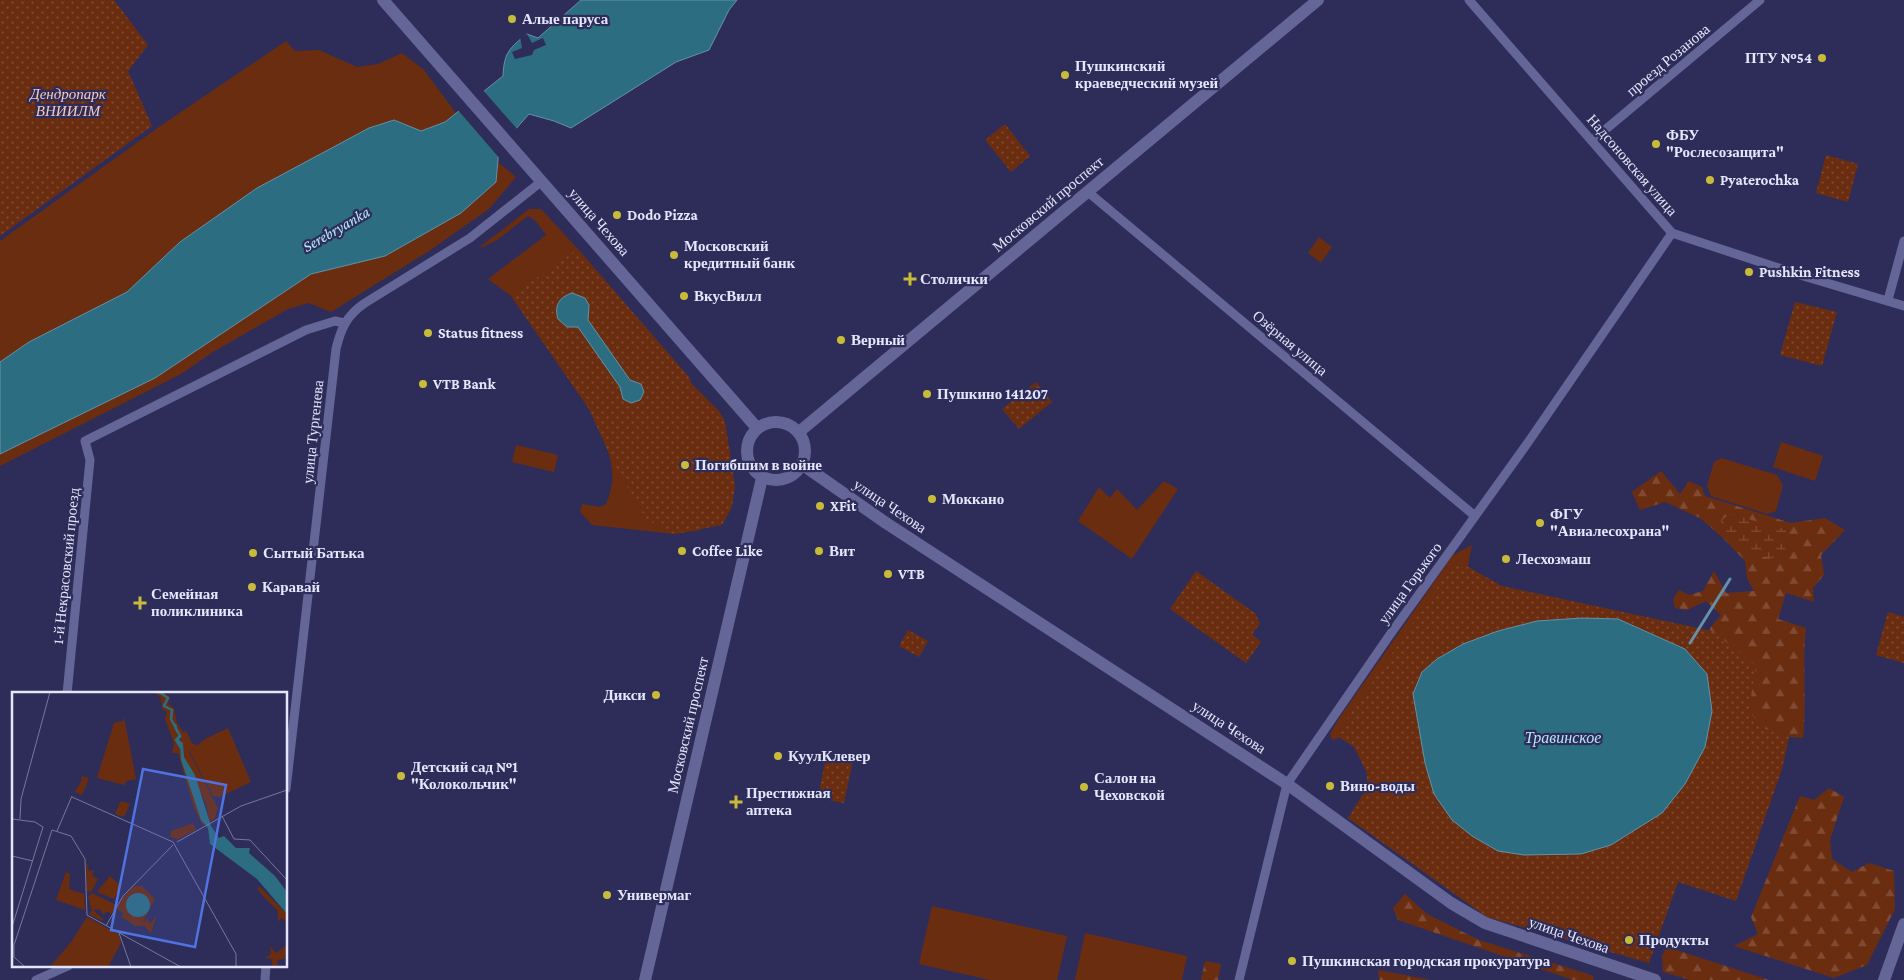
<svg xmlns="http://www.w3.org/2000/svg" width="1904" height="980" font-family="'Crimson Pro',serif">
  <style>
    .grass { fill: #6b2d10 }
    .forest { fill: url(#forest-firs) }
    .wetland { fill: url(#wetland-marsh) }
    .park { fill: url(#park-dots) }
    .water { fill: #2d6d82; stroke: #6491a7 }
    .pier { fill: #2e2d59 }
    .lines { fill: none; stroke-linecap: round; stroke-linejoin: round }
    .stream { stroke: #6491a7; stroke-width: 3 }
    .street { stroke: #656698; stroke-width: 9 }
    .secondary { stroke: #656698; stroke-width: 12 }
    .poi-dot { fill: #c9bb3a; stroke: #2e2d59; stroke-width: 2 }
    .labels { text-anchor: middle; dominant-baseline: central; stroke-width: 4.5; stroke-linejoin: round; paint-order: stroke }
    .poi-label { font-size: 15px; font-weight: bold; fill: #e4e6fd; stroke: #2e2d59; text-anchor: start }
    .street-label { font-size: 15px; fill: #e4e6fd; stroke: #2e2d59 }
    .park-label { font-size: 15px; font-style: italic; fill: #facab7; stroke: #2e2d59 }
    .water-label { font-size: 16px; font-style: italic; fill: #b2e7fb; stroke: #2e2d59 }
    .inset-river { fill: none; stroke: #2d6d82; stroke-width: 2.5 }
    .inset-road { fill: none; stroke: #77779b; stroke-width: 1 }
    .view { fill: #4f74e1; fill-opacity: 0.15; stroke: #4f74e1; stroke-width: 2.5 }
    .inset-edge { fill: none; stroke: #e4e6fd; stroke-width: 2.5 }
  </style>
  <defs>
    <pattern id="forest-firs" width="22" height="20" patternUnits="userSpaceOnUse" patternTransform="scale(1.25)"><rect width="22" height="20" fill="#6b2d10"/><path d="M5 1l3.5 6h-7zM16 11l3.5 6h-7z" fill="#804b34"/></pattern>
    <pattern id="wetland-marsh" width="20" height="14" patternUnits="userSpaceOnUse" patternTransform="scale(1.25)"><rect width="20" height="14" fill="#6b2d10"/><path d="M1 5h8M5 5V1M11 12h8M15 12V8" fill="none" stroke="#804b34"/></pattern>
    <pattern id="park-dots" width="8" height="8" patternUnits="userSpaceOnUse" patternTransform="scale(1.25)"><rect width="8" height="8" fill="#6b2d10"/><path d="M2 2h.1M6 6h.1" fill="none" stroke="#804b34" stroke-width="1.8" stroke-linecap="round"/></pattern>
  </defs>
  <rect width="100%" height="100%" fill="#2e2d59"/>
  <path class="grass" d="M286,41L295,51L319,50L357,67L378,64L402,53L424,70L456,113L445,122L421,131L394,120L369,128L257,188L180,242L127,292L29,342L0,362V241L156,129Z
    M498,162L516,177L489,209L429,251L331,312L309,303L288,309L213,352L181,374L0,466V454L155,378L311,274L385,256L461,213L496,182Z
    M529,209H541L578,249L561,345L602,434L589,409L511,296L488,279L546,235L535,220L528,216L497,240L481,248V246Z
    M1319,237L1332,247L1321,263L1308,253Z
    M604,440L701,530L674,534L592,525L580,512L582,504L600,507L606,504C616,481 613,463 604,440Z
    M1781,442L1823,456L1815,481L1773,467Z
    M516,445L558,455L554,472L512,462Z
    M1721,458L1777,475L1783,485L1776,511L1767,514L1711,496L1707,486L1714,462Z
    M1164,481L1178,489L1132,559L1078,521L1099,487L1110,498L1117,489L1137,510Z
    M1472,545L1466,575L1341,737L1332,740L1330,734L1340,717L1453,555Z
    M932,906L1067,936L1057,980H990L919,964Z
    M1085,933L1187,956L1182,980H1075Z"/>
  <path class="forest" d="M1661,471L1680,494L1689,481L1702,487L1705,496L1791,523L1825,518L1845,530L1821,555L1824,575L1813,588L1814,602L1786,593L1778,619L1806,628C1802,665 1807,701 1803,738L1789,737L1762,728L1755,741L1710,654V628L1721,615L1706,601L1687,610L1675,608L1673,599L1679,590L1689,595L1703,591L1714,571L1726,593L1754,591L1747,578L1745,561L1722,537L1700,518L1665,502L1640,510L1632,492Z
    M1829,788L1844,797L1830,840L1832,859L1852,872L1869,863L1894,871L1895,909L1867,965L1834,978L1734,946L1758,934L1751,917L1800,796L1814,800Z
    M1405,894L1427,914L1479,940L1594,976L1593,980H1573L1398,920L1393,908Z
    M1667,947L1769,980H1690L1663,972L1662,956Z
    M1205,961L1221,964L1218,980H1201Z
    M1378,970L1431,980H1379Z"/>
  <path class="wetland" d="M1730,514L1785,529L1788,536L1784,556C1756,564 1738,544 1719,527L1723,519Z"/>
  <path class="park" d="M0,0H114L148,45L128,71L152,126L0,236Z
    M1005,124L1030,156L1011,172L985,140Z
    M1826,155L1858,164L1848,202L1816,193Z
    M578,249L689,377L691,383L719,411L725,421L735,486L732,507L722,525L674,534L646,519L612,460L589,409L511,296Z
    M1795,302L1837,312L1822,366L1780,355Z
    M1036,382L1052,402L1019,429L1002,409Z
    M1456,560L1502,586L1712,631L1756,666L1749,710L1762,728L1789,737L1782,769L1736,901L1678,882L1649,963L1487,917L1348,818L1367,788V773L1354,747L1336,735Z
    M1196,571L1256,614L1260,624L1252,634L1261,642L1246,663L1170,609Z
    M1888,612L1904,617V663L1876,655Z
    M908,630L928,641L919,657L899,646Z
    M826,756L853,760L844,803L818,798Z"/>
  <path class="water" d="M581,0H737L729,10L709,50L676,62L571,128L554,121L529,114L499,148L496,182L461,213L385,256L311,274L155,378L0,454V362L29,342L127,292L180,242L257,188L369,128L394,120L421,131L445,122L503,76C504,53 509,48 527,34L538,38Z
    M572,293L585,298L589,305L588,320L630,380L641,384L644,392L640,400L631,403L623,399L620,387L578,327H567L558,319C554,306 559,297 572,293Z
    M1582,618L1618,619L1685,649L1707,674L1712,711L1705,747L1685,784L1662,813L1611,845L1581,854L1524,855L1498,851L1472,836L1452,820L1434,794L1425,763L1413,694L1422,672L1437,659L1463,644L1498,631L1537,621Z"/>
  <path class="pier" d="M527,34L532,43L543,38L546,45L534,50L532,55L515,59L512,52L522,48L520,37Z
    M482,89L518,130L502,149L501,160L457,109Z"/>
  <g class="lines">
    <path class="stream" d="M1690,643L1730,579"/>
    <path class="street" d="M1469,0L1672,233L1800,275L1904,306
      M1593,140L1760,0
      M1088,192L1475,516
      M1888,300L1904,241
      M67,694L90,460L85,441L306,330L335,321L344,323
      M286,789L336,349C341,328 347,315 365,303L470,238L542,181
      M36,980L68,966
      M265,980L266,966
      M1239,980L1287,784L1389,636L1529,441L1672,233"/>
    <path class="secondary" d="M383,0L757,428
      M747 451a29 29 0 1 1 58 0a29 29 0 1 1-58 0Z
      M799,432L1318,0
      M803,465L886,523L1287,784L1451,903L1485,923L1655,980
      M645,980L762,478
      M1884,980L1904,924"/>
  </g>
  <g class="poi-dot">
    <circle cx="512" cy="19" r="5"/>
    <circle cx="1822" cy="58" r="5"/>
    <circle cx="1065" cy="75" r="5"/>
    <circle cx="1656" cy="144" r="5"/>
    <circle cx="1710" cy="180" r="5"/>
    <circle cx="617" cy="215" r="5"/>
    <circle cx="674" cy="255" r="5"/>
    <circle cx="1749" cy="272" r="5"/>
    <path d="M907.5 271.5h5v5h5v5h-5v5h-5v-5h-5v-5h5z"/>
    <circle cx="684" cy="296" r="5"/>
    <circle cx="428" cy="333" r="5"/>
    <circle cx="841" cy="340" r="5"/>
    <circle cx="423" cy="384" r="5"/>
    <circle cx="927" cy="394" r="5"/>
    <circle cx="685" cy="465" r="5"/>
    <circle cx="932" cy="499" r="5"/>
    <circle cx="820" cy="506" r="5"/>
    <circle cx="1540" cy="523" r="5"/>
    <circle cx="682" cy="551" r="5"/>
    <circle cx="819" cy="551" r="5"/>
    <circle cx="253" cy="553" r="5"/>
    <circle cx="1506" cy="559" r="5"/>
    <circle cx="888" cy="574" r="5"/>
    <circle cx="252" cy="587" r="5"/>
    <path d="M137.5 595.5h5v5h5v5h-5v5h-5v-5h-5v-5h5z"/>
    <circle cx="656" cy="695" r="5"/>
    <circle cx="778" cy="756" r="5"/>
    <circle cx="401" cy="776" r="5"/>
    <circle cx="1330" cy="786" r="5"/>
    <circle cx="1084" cy="787" r="5"/>
    <path d="M733.5 794.5h5v5h5v5h-5v5h-5v-5h-5v-5h5z"/>
    <circle cx="607" cy="895" r="5"/>
    <circle cx="1629" cy="940" r="5"/>
    <circle cx="1292" cy="961" r="5"/>
  </g>
  <g class="labels">
    <g class="poi-label">
      <text x="522" y="19">Алые паруса</text>
      <text x="1812" y="58" text-anchor="end">ПТУ №54</text>
      <text x="1075" y="66">Пушкинский<tspan x="1075" dy="17">краеведческий музей</tspan></text>
      <text x="1666" y="135">ФБУ<tspan x="1666" dy="17">"Рослесозащита"</tspan></text>
      <text x="1720" y="180">Pyaterochka</text>
      <text x="627" y="215">Dodo Pizza</text>
      <text x="684" y="246">Московский<tspan x="684" dy="17">кредитный банк</tspan></text>
      <text x="1759" y="272">Pushkin Fitness</text>
      <text x="920" y="279">Столички</text>
      <text x="694" y="296">ВкусВилл</text>
      <text x="438" y="333">Status fitness</text>
      <text x="851" y="340">Верный</text>
      <text x="433" y="384">VTB Bank</text>
      <text x="937" y="394">Пушкино 141207</text>
      <text x="695" y="465">Погибшим в войне</text>
      <text x="942" y="499">Моккано</text>
      <text x="830" y="506">XFit</text>
      <text x="1550" y="514">ФГУ<tspan x="1550" dy="17">"Авиалесохрана"</tspan></text>
      <text x="692" y="551">Coffee Like</text>
      <text x="829" y="551">Вит</text>
      <text x="263" y="553">Сытый Батька</text>
      <text x="1516" y="559">Лесхозмаш</text>
      <text x="898" y="574">VTB</text>
      <text x="262" y="587">Каравай</text>
      <text x="151" y="594">Семейная<tspan x="151" dy="17">поликлиника</tspan></text>
      <text x="646" y="695" text-anchor="end">Дикси</text>
      <text x="788" y="756">КуулКлевер</text>
      <text x="411" y="767">Детский сад №1<tspan x="411" dy="17">"Колокольчик"</tspan></text>
      <text x="1094" y="778">Салон на<tspan x="1094" dy="17">Чеховской</tspan></text>
      <text x="1340" y="786">Вино-воды</text>
      <text x="746" y="793">Престижная<tspan x="746" dy="17">аптека</tspan></text>
      <text x="617" y="895">Универмаг</text>
      <text x="1639" y="940">Продукты</text>
      <text x="1302" y="961">Пушкинская городская прокуратура</text>
    </g>
    <g class="street-label">
      <text transform="translate(1668 60) rotate(-40)">проезд Розанова</text>
      <text transform="translate(1632 165) rotate(49)">Надсоновская улица</text>
      <text transform="translate(1048 204) rotate(-40)">Московский проспект</text>
      <text transform="translate(599 222) rotate(49)">улица Чехова</text>
      <text transform="translate(1290 343) rotate(40)">Озёрная улица</text>
      <text transform="translate(313 432) rotate(-84)">улица Тургенева</text>
      <text transform="translate(890 506) rotate(34)">улица Чехова</text>
      <text transform="translate(66 566) rotate(-84)">1-й Некрасовский проезд</text>
      <text transform="translate(1410 583) rotate(-54)">улица Горького</text>
      <text transform="translate(688 725) rotate(-77)">Московский проспект</text>
      <text transform="translate(1229 727) rotate(33)">улица Чехова</text>
      <text transform="translate(1569 935) rotate(19)">улица Чехова</text>
    </g>
    <g class="park-label">
      <text x="68" y="94">Дендропарк<tspan x="68" dy="17">ВНИИЛМ</tspan></text>
    </g>
    <g class="water-label">
      <text transform="translate(336 229) rotate(-30)">Serebryanka</text>
      <text x="1563" y="737">Травинское</text>
    </g>
  </g>
  <g transform="translate(12 692)">
    <rect width="275" height="275" fill="#2e2d59"/>
    <path d="M140,0H151L158,5L156,12L162,16L165,31L171,40L174,39L180,51L186,54L177,60L206,116L203,126L197,130L194,112L172,65L171,51L167,49L169,48V42L164,38L165,33L162,31L163,38L169,45L165,49L168,53L169,68L192,132L191,134L182,116L166,61H160L162,51L153,27L155,20L151,18L148,4Z" fill="#6b2d10"/>
    <path d="M74,168L77,179L82,178L80,184L86,187L79,200L75,199ZM54,180L58,182L57,197L72,202L73,218L44,208ZM98,184L109,194L102,207L85,200ZM248,195L275,222V229L269,226L266,230V219L250,203L245,196ZM80,201L104,213L100,222L94,219L92,223L87,217L81,218L91,227L90,229L77,222L80,218L76,205ZM145,223L139,241L132,234H122V230L134,229L135,225L138,232ZM275,253L273,267L265,268L266,275H260V267L253,266L259,262L258,254L264,261Z" fill="#6b2d10"/>
    <path d="M112,25L124,87L114,89L113,93L85,86L102,31L111,29ZM216,36L239,90L208,105L201,104L178,60L193,47ZM69,84L77,86L70,103L63,100L70,88ZM109,109L118,112L112,125L103,122ZM181,131L184,138L166,147L158,145L159,139ZM122,194H130L143,207L132,228L122,233L109,225L111,221L105,217L112,204Z" fill="#6b2d10"/>
    <path d="M75,225L107,243L109,251L96,275H38L60,249Z" fill="#6b2d10"/>
    <path d="M161,30L165,33L164,38L170,44L167,48L171,51L172,65L183,83L199,134L207,146L212,144L224,156H238L237,161L263,184L275,200V222L245,187L198,152L196,136L189,128L169,68L168,53L164,47L169,45L163,38ZM114 213a12 12 0 1 1 24 0a12 12 0 1 1-24 0Z" fill="#2d6d82"/>
    <path class="inset-river" d="M147,0L156,6L152,14L160,18L159,27L168,44L164,48L169,56"/>
    <path class="inset-road" d="M60,105L161,150M210,124L222,147L238,148L275,188M0,127L23,130L31,135L0,235M8,127L9,107L38,0M45,139L60,104M161,150L224,262V275M165,150L229,114L275,98M0,164L21,169M94,234L111,204L161,153M107,241L119,275M13,275L2,265V253L40,138L59,144L73,167L75,223L169,275"/>
    <path class="view" d="M131,77L214,93L183,255L99,238Z"/>
    <rect width="275" height="275" class="inset-edge"/>
  </g>
</svg>
